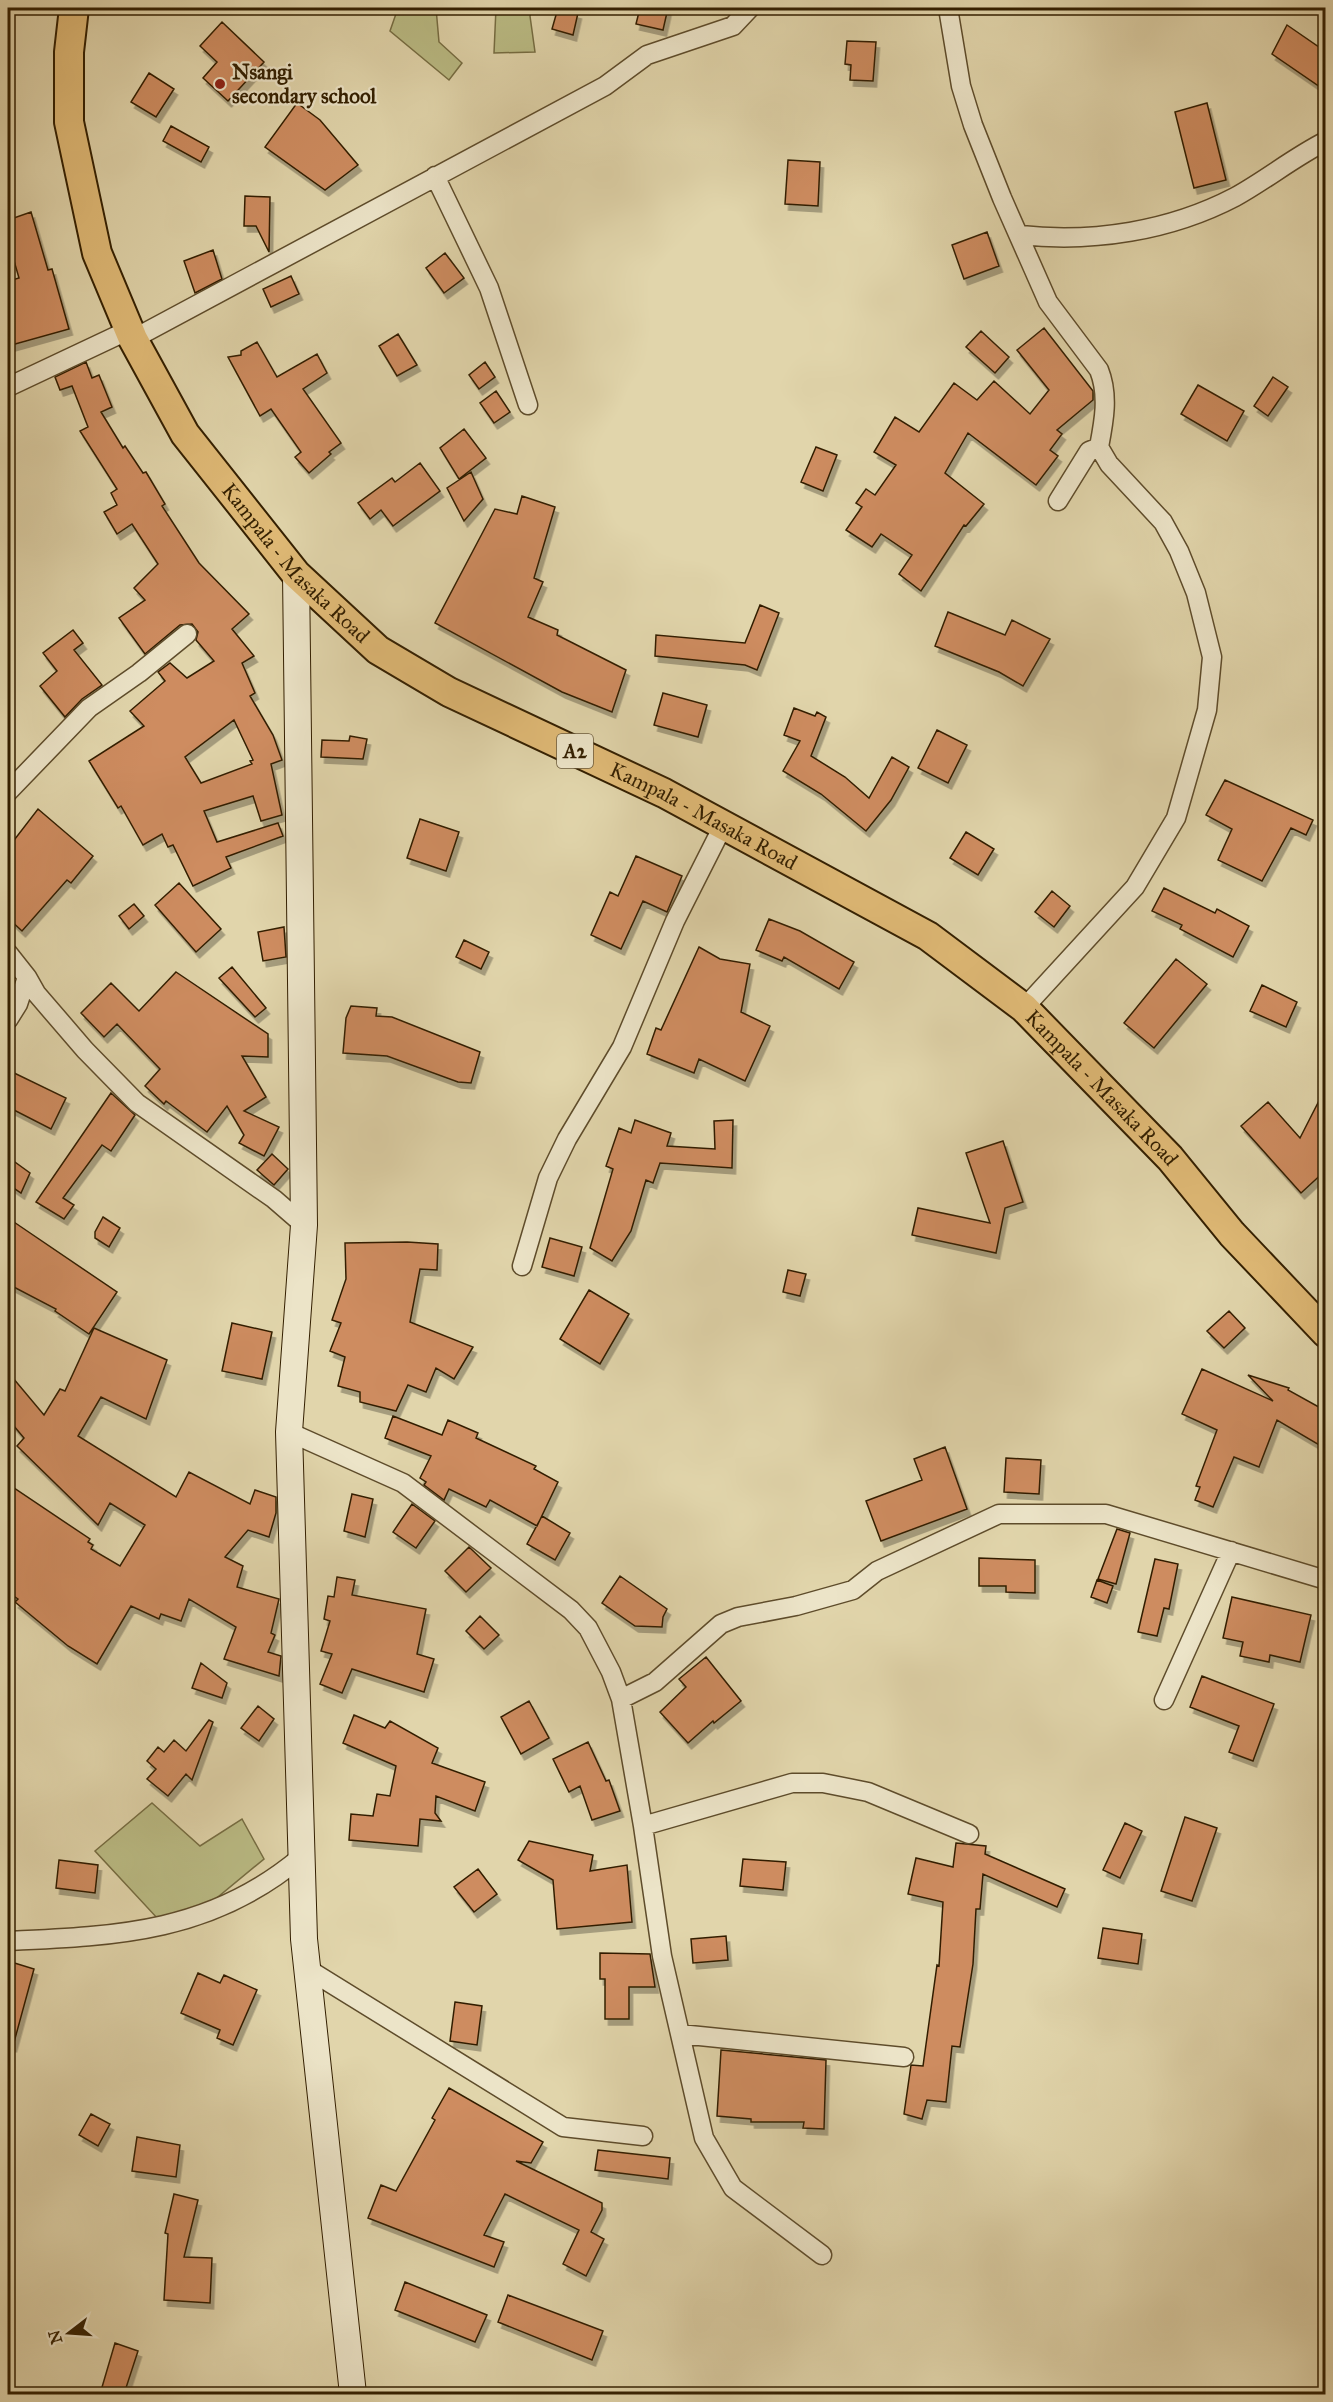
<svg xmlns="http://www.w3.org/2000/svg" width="1333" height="2402" font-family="'IM FELL Great Primer',serif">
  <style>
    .green { fill: #babb84; stroke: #766d42; stroke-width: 1.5 }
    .building { fill: #ce8c60; stroke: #331f00; stroke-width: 1.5; fill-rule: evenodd; filter: url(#shadow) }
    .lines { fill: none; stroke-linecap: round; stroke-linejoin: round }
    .street-casing { stroke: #5e4c2b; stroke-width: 21 }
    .secondary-casing { stroke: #331f00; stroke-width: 28 }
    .primary-casing { stroke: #331f00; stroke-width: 32 }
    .street { stroke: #ece4c8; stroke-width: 18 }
    .secondary { stroke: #ece4c8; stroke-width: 26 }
    .primary { stroke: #e0ba76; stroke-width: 28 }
    .poi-dot { fill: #8f2418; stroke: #ece4c8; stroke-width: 2 }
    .labels { text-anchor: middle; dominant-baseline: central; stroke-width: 4.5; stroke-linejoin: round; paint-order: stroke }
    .shield { fill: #ece4c8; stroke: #6a5a3c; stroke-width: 1.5 }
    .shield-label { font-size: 20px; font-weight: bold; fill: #331f00 }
    .poi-label { font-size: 21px; font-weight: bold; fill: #331f00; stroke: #ece4c8; text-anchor: start }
    .street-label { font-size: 21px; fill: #331f00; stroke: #ece4c8 }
  </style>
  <defs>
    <filter id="shadow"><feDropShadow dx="3.5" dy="6" stdDeviation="0" flood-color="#0004"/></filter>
  </defs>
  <rect width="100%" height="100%" fill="#e1d5ab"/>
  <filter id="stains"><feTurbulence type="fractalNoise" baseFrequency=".00333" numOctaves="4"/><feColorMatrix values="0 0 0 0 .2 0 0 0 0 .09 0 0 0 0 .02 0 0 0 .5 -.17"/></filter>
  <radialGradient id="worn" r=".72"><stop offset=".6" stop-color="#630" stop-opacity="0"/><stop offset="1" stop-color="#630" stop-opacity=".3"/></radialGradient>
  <path class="green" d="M398,8H436L439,42L462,63L449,80L390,31Z
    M496,8H533L530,16L535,52L494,53Z
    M152,1803L200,1846L242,1819L264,1859L213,1901L158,1919L95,1851Z"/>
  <path class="building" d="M558,8L578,13L573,35L552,29Z
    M640,8H668L663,30L636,24Z
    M222,22L264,62L228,101L203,78L217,62L200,46Z
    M1287,25L1326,52V91L1272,54Z
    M847,41L876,42L873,81L850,80L851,65L845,64Z
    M149,73L174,89L156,117L131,102Z
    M297,103L320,120L358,165L325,190L265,147Z
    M1207,103L1226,180L1194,188L1175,112Z
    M171,126L209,147L201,162L163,141Z
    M788,160L820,162L818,206L785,204Z
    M245,196L270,197L269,252L256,226H244Z
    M31,212L48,270L52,269L69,329L8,346V281L19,278L8,240V220Z
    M987,232L999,266L964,279L952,245Z
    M213,250L222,279L195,293L184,261Z
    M445,253L464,278L444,293L426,268Z
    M291,276L299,294L271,307L263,289Z
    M1044,328L1093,391V400L1057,430L1062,434L1050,450L1058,456L1036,485L968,433L945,473L984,504L966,526L964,525L921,591L899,574L912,555L881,534L872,547L846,530L862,507L856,503L866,489L875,495L896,465L874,452L895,417L919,432L954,383L977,400L994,381L1030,414L1049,390L1017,350Z
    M981,331L1009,357L995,373L966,347Z
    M398,334L417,365L397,376L379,346Z
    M257,342L277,377L317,354L327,373L303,389L341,443L329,452L331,454L309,473L295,457L301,452L271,409L260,416L228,357L241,355V351Z
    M86,362L92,378L99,375L112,407L101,412L123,448L125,446L143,473L146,472L165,504L162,506L199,563L249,614L232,629L254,656L242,663L255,693L250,696L273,735L282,760L271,764L282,815L261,821L253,796L204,811L217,842L278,823L283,836L226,857L231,868L193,886L173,845L168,847L162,834L143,845L121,806L118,808L89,761L144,726L130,711L165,681L158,672L170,663L187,678L214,661L196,640L198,632L192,624L180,625L145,654L119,618L145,600L134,588L158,564L132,524L117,534L104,512L117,505L111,493L117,489L80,431L88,427L72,386L60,390L55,377ZM234,720L253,760L250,761L252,764L201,783L185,757Z
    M485,362L495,377L479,389L469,375Z
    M1273,377L1288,387L1268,416L1254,406Z
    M1198,385L1244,411L1227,441L1181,414Z
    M496,391L510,412L494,423L480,403Z
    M464,429L486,458L459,479L440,448Z
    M816,447L837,455L823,491L801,482Z
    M420,463L440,491L393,526L381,510L370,519L358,503L392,478L395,482Z
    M471,472L483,499L464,521L447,488Z
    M522,496L555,507L534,578L543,582L528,617L558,630L557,635L626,670L612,712L562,692L435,623L495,509L517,514Z
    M760,605L779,613L757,670L745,665L655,656L656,635L745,643Z
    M948,612L1005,635L1012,620L1050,639L1023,686L999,672L935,646Z
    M73,630L83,643L74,650L102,685L82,699L65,717L40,686L57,671L43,653Z
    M663,693L707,705L698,737L654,725Z
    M794,708L815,716L817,712L826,717L811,756L845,777L869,798L892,757L909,767L891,800L866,831L821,794L783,771L800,741L784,735Z
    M937,730L967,745L948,783L918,768Z
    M350,736L367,739L363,759L321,757L322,740L349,741Z
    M1225,780L1313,820L1306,835L1291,828L1262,881L1218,860L1232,829L1206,815Z
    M38,809L93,856L71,883L67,880L22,931L8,918V848Z
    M420,819L459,832L446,871L407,858Z
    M966,832L994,849L978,875L950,858Z
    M636,856L682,876L667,912L643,901L621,949L591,935L610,892L618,896Z
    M179,883L221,929L196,952L155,905Z
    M1164,888L1215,913L1217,909L1249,926L1233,957L1180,929L1182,925L1152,911Z
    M1052,891L1070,906L1054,927L1035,912Z
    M134,904L144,916L129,929L119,916Z
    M769,919L800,931L854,962L839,989L784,957L782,961L756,950Z
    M284,927L286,957L263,961L258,932Z
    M464,940L489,952L481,969L456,957Z
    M699,947L720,959L750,964L741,1012L770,1026L745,1081L699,1059L694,1073L647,1054L656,1028L661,1030Z
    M1176,959L1207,984L1154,1048L1124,1023Z
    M232,967L266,1008L255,1017L219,978Z
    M176,972L268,1034V1057L242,1056L266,1097L244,1111L279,1127L264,1156L239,1143L244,1135L227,1106L207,1132L166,1101L164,1104L145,1086L160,1069L117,1024L104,1037L81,1013L111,983L139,1011Z
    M1262,985L1297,1002L1286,1027L1250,1011Z
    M351,1006L377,1008L376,1016L392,1017L480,1052L471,1083L458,1082L387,1056L343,1053L346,1018Z
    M8,1070L66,1098L51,1129L8,1107Z
    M1326,1087V1170L1301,1193L1241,1126L1268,1102L1300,1138Z
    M111,1093L135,1115L111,1151L102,1145L63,1198L74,1205L64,1219L36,1202Z
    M635,1120L671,1133L667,1146L715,1149L714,1121L733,1120L732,1168L660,1163L653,1183L646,1180L631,1231L612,1261L590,1248L613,1169L606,1166L619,1128L631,1133Z
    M1003,1141L1023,1202L1005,1208L996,1253L912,1235L918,1208L990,1223L966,1153Z
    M272,1154L288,1169L274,1185L257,1170Z
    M8,1157L30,1173L21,1193L8,1184Z
    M103,1217L120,1228L109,1247L95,1238V1232Z
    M8,1218L117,1292L89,1334L55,1311L56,1309L8,1284Z
    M550,1238L582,1247L574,1276L542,1267Z
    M407,1242L438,1244L437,1270L420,1269L410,1322L473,1347L454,1379L436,1368L426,1392L408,1385L396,1411L360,1402V1392L338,1386L345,1357L330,1351L341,1323L332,1320L346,1279L345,1243Z
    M788,1270L806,1274L800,1296L783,1292Z
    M589,1290L629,1314L600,1364L560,1339Z
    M1229,1311L1245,1328L1224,1348L1207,1331Z
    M232,1323L272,1332L262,1379L222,1371Z
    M94,1328L167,1360L146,1419L101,1397L78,1436L176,1497L189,1472L250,1504L255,1490L276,1497V1513L269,1537L248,1530L225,1557L243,1566L237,1587L279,1599L271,1633L275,1635L268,1652L281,1656L279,1676L224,1659L236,1627L189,1599L181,1621L161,1614L159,1619L131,1606L97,1664L68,1646L15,1602L18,1599L8,1592V1484L90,1539L88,1542L93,1545L91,1549L120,1566L145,1525L110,1503L98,1525L17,1446L24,1438L8,1419V1372L44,1415L60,1389L65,1391Z
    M1202,1369L1273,1401L1248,1375L1289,1388L1288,1390L1326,1411V1449L1277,1420L1259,1467L1234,1457L1213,1507L1195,1500L1200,1487L1196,1486L1217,1430L1182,1414Z
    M393,1416L442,1435L448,1420L478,1433L476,1438L536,1466L534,1469L558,1482L537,1526L490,1500L486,1507L449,1489L444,1500L424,1485L426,1482L420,1478L431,1456L385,1438Z
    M945,1447L967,1509L881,1541L866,1501L922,1480L914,1459Z
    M1006,1458L1041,1460L1039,1494L1004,1492Z
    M352,1494L373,1499L365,1537L344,1531Z
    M412,1504L435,1521L416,1548L393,1532Z
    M542,1516L570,1533L555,1560L527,1544Z
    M1117,1529L1130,1533L1116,1584L1098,1579Z
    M469,1547L491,1568L466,1592L445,1571Z
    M979,1558L1035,1560V1593L1006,1592V1586H979Z
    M1155,1559L1178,1564L1169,1609L1164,1608L1157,1636L1138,1632Z
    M620,1576L667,1609L663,1617L662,1627L635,1626L602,1603Z
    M337,1577L355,1580L352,1595L426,1609L417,1654L434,1659L424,1692L352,1669L342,1693L320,1684L332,1654L321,1651L330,1621L324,1619L328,1596L334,1597Z
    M1097,1580L1113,1586L1107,1603L1091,1597Z
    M1232,1597L1311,1615L1300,1662L1270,1655L1269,1662L1240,1656L1243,1642L1223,1638Z
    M480,1616L499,1635L484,1649L466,1631Z
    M706,1657L741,1701L714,1723L713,1721L688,1743L660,1712L686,1687L679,1679Z
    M201,1663L227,1683L222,1698L192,1688Z
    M1202,1676L1274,1704L1253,1761L1229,1752L1239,1726L1190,1707Z
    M529,1701L549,1738L521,1754L501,1717Z
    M258,1706L274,1719L259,1741L241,1728Z
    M354,1715L385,1728L390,1721L438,1748L432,1763L485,1782L475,1811L436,1796L435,1813L441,1821L420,1819L418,1846L349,1840L351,1814L373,1816L377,1794L390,1796L396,1766L343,1743Z
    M209,1720L213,1722L192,1780L186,1774L168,1796L147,1779L156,1769L147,1761L158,1747L164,1752L174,1740L186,1751Z
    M588,1742L606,1781L609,1780L620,1811L592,1820L580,1786L569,1792L553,1759Z
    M1185,1817L1217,1828L1192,1901L1161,1891Z
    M1125,1823L1142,1831L1120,1878L1103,1870Z
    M529,1841L593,1855L590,1871L627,1865L632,1922L557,1929L553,1880L518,1860Z
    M956,1843L986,1846L985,1854L1065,1889L1057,1907L983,1874L980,1909H976L973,1964L960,2047L952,2046L946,2102L927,2100L922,2119L904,2114L911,2065L923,2066L937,1965L939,1966L943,1902L908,1894L916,1858L953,1867Z
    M743,1859L786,1862L783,1890L740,1886Z
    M59,1860L98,1865L95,1893L56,1888Z
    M478,1869L497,1894L474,1912L454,1887Z
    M1103,1928L1142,1934L1138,1964L1098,1958Z
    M726,1936L728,1960L693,1963L691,1939Z
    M600,1953L650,1954L655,1987H629V2019H605V1979H600Z
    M8,1961L34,1969L13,2046L8,2045Z
    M198,1973L220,1983L224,1975L257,1990L233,2045L217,2038L220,2030L181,2013Z
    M455,2002L482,2006L477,2045L450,2041Z
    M721,2050L826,2060L824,2129L803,2128L804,2122H751V2119L717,2116Z
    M449,2088L543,2142L531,2163L516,2161L602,2203V2210L591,2232L604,2239L586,2276L563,2264L579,2230L505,2194L484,2235L504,2242L494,2267L368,2218L381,2185L396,2191L435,2120L432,2118Z
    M91,2114L110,2124L98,2146L79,2135Z
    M137,2137L180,2145L176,2177L132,2171Z
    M598,2150L670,2158L668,2179L595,2170Z
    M174,2194L198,2200L184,2257L212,2258L210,2303L164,2300L168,2234L165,2233Z
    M405,2282L487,2315L475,2342L395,2310Z
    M508,2295L603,2331L592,2360L498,2322Z
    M115,2343L138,2351L124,2394H100Z"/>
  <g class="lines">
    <g class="street-casing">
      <path id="street" d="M948,8L961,86L973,125L1002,198L1048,302L1099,370C1109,395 1104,421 1099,447L1109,464L1163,522L1179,551L1196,593L1212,657L1207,710L1176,818L1135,887L1024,1008
        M435,176L489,288L528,405
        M1020,235C1093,243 1170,231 1235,197C1266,180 1294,157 1326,141
        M133,339L605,86L647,55L733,26L750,8
        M8,387L131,329
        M1058,501L1089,451L1099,447
        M8,792L89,708L139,673L187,634
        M8,953L27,977L36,993L85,1050L137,1103L274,1199L304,1225
        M8,1020L18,1004L27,977
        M522,1266L548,1178L567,1139L622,1047L675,921L723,826
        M289,1432L403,1483L571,1610L588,1628L611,1672L621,1699L643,1826L662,1956L704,2138L733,2188L822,2255
        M621,1699L655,1682L721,1624L738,1617L796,1606L853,1590L877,1571L999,1514H1106L1326,1580
        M1164,1700L1231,1551
        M643,1826L792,1783H823L868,1792L969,1834
        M8,1941C119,1936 212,1932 301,1857
        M306,1968L563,2127L643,2136
        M680,2034L904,2057"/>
    </g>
    <g class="secondary-casing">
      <path id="secondary" d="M296,574L304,1225L289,1432L304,1939L353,2394"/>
    </g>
    <g class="primary-casing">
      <g id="primary">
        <path id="s1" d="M74,8L69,52V122L97,253L133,339L185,434L296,574L378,650L449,692L664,793L928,936L1024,1008L1170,1158L1232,1234L1326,1333"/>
      </g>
    </g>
    <use href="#street" class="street"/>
    <use href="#secondary" class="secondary"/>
    <use href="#primary" class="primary"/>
  </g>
  <circle class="poi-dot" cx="220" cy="84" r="6"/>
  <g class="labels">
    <rect class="shield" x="557" y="734" width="36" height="34" rx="4.5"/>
    <g class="shield-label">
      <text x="575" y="751">A2</text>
    </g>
    <g class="poi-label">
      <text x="232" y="72">Nsangi<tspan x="232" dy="24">secondary school</tspan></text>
    </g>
    <g class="street-label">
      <text stroke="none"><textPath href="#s1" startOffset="620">Kampala - Masaka Road</textPath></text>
      <text stroke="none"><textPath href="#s1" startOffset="1106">Kampala - Masaka Road</textPath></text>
      <text stroke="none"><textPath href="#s1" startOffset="1592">Kampala - Masaka Road</textPath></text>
    </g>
  </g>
  <rect width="1333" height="2402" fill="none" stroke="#e1d5ab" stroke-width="30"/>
  <rect x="9" y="9" width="1315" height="2384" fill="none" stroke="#331f00" stroke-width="3"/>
  <rect x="15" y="15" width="1303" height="2372" fill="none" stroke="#331f00" stroke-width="1.5"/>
  <g transform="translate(69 2333) rotate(253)" stroke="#ece4c8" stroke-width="4.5" paint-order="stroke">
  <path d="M0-4.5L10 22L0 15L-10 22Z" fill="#331f00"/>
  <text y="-9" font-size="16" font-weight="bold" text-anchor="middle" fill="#331f00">N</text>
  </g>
  <rect width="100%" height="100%" filter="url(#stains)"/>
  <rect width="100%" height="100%" fill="url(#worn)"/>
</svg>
